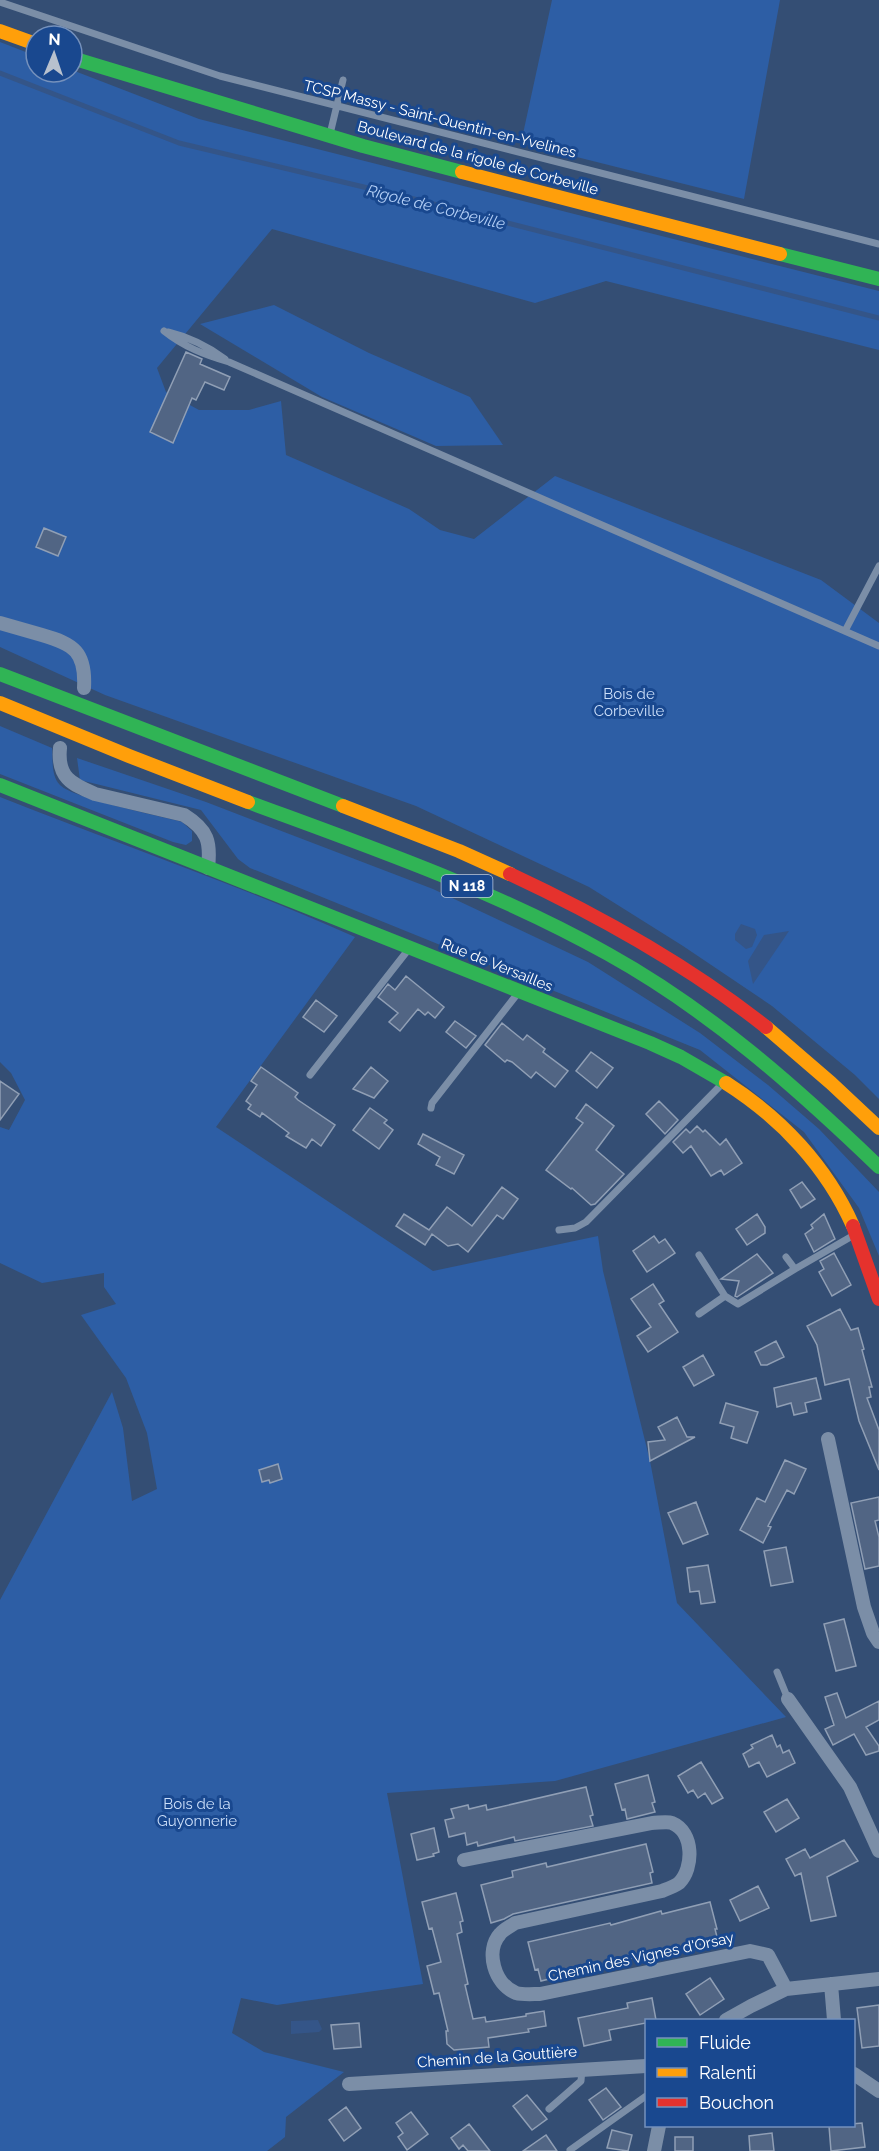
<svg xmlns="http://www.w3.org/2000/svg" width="879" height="2151" font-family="Raleway,sans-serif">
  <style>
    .green { fill: #2d5ea5 }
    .water { fill: #345588 }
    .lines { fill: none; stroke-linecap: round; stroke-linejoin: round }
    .stream { stroke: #345588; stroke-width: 5 }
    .building { fill: #516584; stroke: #909fb5; stroke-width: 1.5 }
    .lane { stroke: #7b8ea7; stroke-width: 7 }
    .street { stroke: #7b8ea7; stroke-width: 14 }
    .fast { stroke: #30b455; stroke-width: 14 }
    .slow { stroke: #ff9f0a; stroke-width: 14 }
    .jam { stroke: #e5322d; stroke-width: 14 }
    .labels { text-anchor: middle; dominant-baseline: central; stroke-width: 6; stroke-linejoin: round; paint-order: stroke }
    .shield { fill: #19488f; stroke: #bac8dd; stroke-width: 1.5 }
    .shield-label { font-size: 14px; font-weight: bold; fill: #fff }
    .street-label { font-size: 15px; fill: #fff; stroke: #19488f }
    .park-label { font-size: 15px; fill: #ccdffa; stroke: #19488f }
    .water-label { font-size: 16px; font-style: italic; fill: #b2cef6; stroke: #19488f }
  </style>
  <rect width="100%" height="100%" fill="#344e74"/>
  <path class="green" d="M552,0H780L744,199L521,143Z
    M0,42L36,56V72H72V70L199,119L879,291V350L606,281L535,303L272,229L157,368L166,392L199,410H249L281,401L286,455L409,509L440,530L474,539L555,476L821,580L879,623V1099L855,1075L772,1006L683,946L589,887L416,806L105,695L0,647Z
    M274,305L369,353L470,397L503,445L436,446L322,397L200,324Z
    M0,726L52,748C53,760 51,776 60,785C74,799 157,815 182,822L192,831V841L186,845L173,842L0,774Z
    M77,758L206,802L433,889L588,962L700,1033L768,1085L819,1129L879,1192V1256L859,1208L804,1132L700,1050L250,868L238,859L201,810L80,780Z
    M0,797C118,844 239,885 355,937L216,1127L433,1271L598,1236L603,1271L650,1461L677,1603L786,1717L555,1781L387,1793L423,1984L277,2005L241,1998L232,2033L264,2052L344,2072L286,2117L285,2137L267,2151H0V1600L112,1392L123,1428L132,1501L157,1489L147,1433L126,1378L81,1315L116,1304L104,1287V1273L42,1283L0,1263V1127L9,1130L25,1100L11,1073L0,1062Z"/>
  <path class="water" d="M741,924L755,929L757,935L752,947L746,949L735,940V934Z
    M789,931L753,984L748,961L764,935Z
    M318,2020L322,2029L319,2032L291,2034V2021Z"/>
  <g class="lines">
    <path class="stream" d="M0,73L179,143L410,198L879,318"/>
  </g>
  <path class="building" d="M186,352L202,359L200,364L230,377L224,390L205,382L196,400L192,398L173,443L150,432Z
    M44,528L66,537L58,556L36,547Z
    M406,976L444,1007L435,1018L428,1012L425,1015L418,1009L400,1031L389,1022L398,1013L378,997L388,984L395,990Z
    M316,1000L337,1016L324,1032L303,1017Z
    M455,1021L476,1036L466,1048L446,1032Z
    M502,1023L523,1040L527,1035L545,1049L543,1052L568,1071L555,1087L536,1072L531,1078L512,1062L507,1060L505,1062L485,1045Z
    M591,1052L613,1068L597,1088L576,1071Z
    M261,1067L298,1093L295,1097L298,1100L335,1125L321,1146L312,1139L306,1148L286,1136L289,1133L262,1113L260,1117L248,1109L251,1105L246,1101L257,1085L251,1081Z
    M371,1067L388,1081L374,1098L353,1089Z
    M0,1081L19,1094L0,1120Z
    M659,1101L678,1120L665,1134L646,1114Z
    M586,1104L614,1126L596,1150L624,1174L595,1204L591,1205L572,1188L571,1189L546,1170L583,1123L576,1118Z
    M370,1108L387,1120L384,1123L393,1130L379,1149L353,1130Z
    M697,1126L703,1132L705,1130L720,1145L726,1139L742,1163L724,1175L721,1170L711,1176L691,1146L683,1153L673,1142L686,1129L690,1133Z
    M423,1134L464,1155L454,1174L436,1165L440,1157L418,1144Z
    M802,1182L815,1199L801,1208L790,1190Z
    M502,1187L518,1199L503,1219L497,1215L468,1252L458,1244L448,1246L432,1234L425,1245L396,1226L404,1214L429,1230L447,1207L472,1226Z
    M757,1214L765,1227V1233L747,1245L736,1229Z
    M824,1214L835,1239L814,1252L805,1234L813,1228L811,1225Z
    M654,1236L659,1243L665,1239L675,1253L647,1272L633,1251Z
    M834,1253L851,1285L832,1296L819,1272L824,1269L820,1261Z
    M757,1254L773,1273L737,1297L735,1296L739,1281L721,1279Z
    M653,1284L664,1301L659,1304L678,1332L648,1352L637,1336L651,1327L631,1299Z
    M840,1309L851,1330L858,1328L864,1349L862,1350L872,1387H869L871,1397L867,1398L879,1430V1470L859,1421L849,1379L825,1385L817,1345L807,1326Z
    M776,1341L784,1357L767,1365H761L755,1352Z
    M703,1355L714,1375L694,1386L683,1367Z
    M816,1378L821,1399L805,1403L807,1412L794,1415L791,1403L777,1407L774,1388Z
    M726,1403L758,1412L747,1443L731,1438L734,1427L720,1423Z
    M677,1417L687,1437H695L650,1461L648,1442L665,1440L658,1427Z
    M785,1460L806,1469L794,1494L787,1490L768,1526L771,1527L763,1543L740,1530L757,1498L765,1502Z
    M278,1464L282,1479L270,1483L269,1480L262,1482L259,1470Z
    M879,1497V1520L875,1521L879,1537V1566L865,1569L851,1503Z
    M696,1502L708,1534L683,1544L668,1513Z
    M786,1547L793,1582L771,1586L764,1551Z
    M708,1565L715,1602L701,1604L699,1591L690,1592L687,1568Z
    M844,1619L856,1666L836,1671L824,1624Z
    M837,1693L846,1718L879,1701V1720L866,1727L879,1746V1751L866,1755L854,1734L833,1745L825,1729L834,1725L825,1697Z
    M772,1735L777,1747L780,1745L783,1753L789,1750L795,1763L767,1777L759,1762L749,1767L743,1754L753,1748L751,1745Z
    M701,1762L723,1798L712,1804L705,1793L698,1798L693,1790L688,1793L678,1776Z
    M648,1775L655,1802L652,1803L655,1812L627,1819L625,1809L622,1810L615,1784Z
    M586,1787L593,1815L590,1816L593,1826L515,1841L514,1837L478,1846L477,1842L467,1845L465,1833L449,1837L445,1820L454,1818L451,1809L468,1805L469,1809L486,1805L487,1810Z
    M787,1799L799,1818L776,1832L764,1812Z
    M434,1828L439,1852L433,1854L434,1856L417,1860L411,1834Z
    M844,1840L858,1861L827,1877L836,1916L811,1921L801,1873L795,1876L786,1859L805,1849L810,1858Z
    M646,1844L653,1872L650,1873L652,1883L513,1914L504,1919L491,1923L481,1885L513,1877L512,1871L546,1863L547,1867Z
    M758,1886L769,1908L740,1921L730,1900Z
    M456,1893L463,1921L460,1922L462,1932L457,1934L468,1984L465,1985L473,2019L485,2017L486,2022L526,2016V2014L544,2011L546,2026L528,2029L529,2032L488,2038L489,2047L454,2050L447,2044L446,2031H448L439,1993L434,1994L427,1966L441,1962L432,1928L429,1929L422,1902Z
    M710,1902L717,1929H715L718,1941L640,1959V1956L541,1981L538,1969L535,1970L528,1942L610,1923L611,1925L661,1911L662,1914Z
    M710,1978L724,1999L700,2015L686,1994Z
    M652,1998L656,2020H646V2023L609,2030L611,2040L584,2046L578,2018L628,2008L627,2003Z
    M879,2005V2046L862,2048L857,2008Z
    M359,2023L361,2047L334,2049L331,2025Z
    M606,2088L621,2107L603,2120L589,2100Z
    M527,2095L547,2119L532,2130L513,2106Z
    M346,2107L361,2128L344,2141L329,2120Z
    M411,2112L428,2134L407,2150L398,2137L403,2133L396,2123Z
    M862,2123L865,2147L831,2151L829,2126Z
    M469,2124L490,2151H468L463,2145L459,2149L451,2138Z
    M612,2130L632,2135L628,2151L607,2148Z
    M772,2133L774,2151H750L749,2136Z
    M546,2135L557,2151H523Z
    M675,2137H693V2151H675Z"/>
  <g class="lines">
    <path class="lane" d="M0,2L220,76L879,244
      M330,134L343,80
      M164,331C184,347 205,355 229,362L879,646
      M168,332C189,337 207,346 225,359
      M845,631L879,566
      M310,1075L408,950
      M431,1108L432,1103L518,993
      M559,1230L575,1228L586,1222L722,1084
      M786,1257L795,1269L854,1235
      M725,1296L738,1304L795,1269
      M699,1314L725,1296L699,1255
      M777,1672L788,1699
      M549,2109L581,2081L582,2069
      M570,2150L646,2096"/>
    <path class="street" d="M0,623C14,627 28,631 42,635C74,644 86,652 84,688
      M60,748C57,777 71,784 95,794L184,815C208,830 211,842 208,868
      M828,1439L864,1607L873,1633L879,1642
      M788,1699L850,1787L879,1851
      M464,1860L652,1823C658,1823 667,1821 672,1823C694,1832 694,1868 679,1883C675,1886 667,1889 662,1891L515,1923C511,1926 504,1929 500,1934C485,1951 494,1984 516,1993C523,1995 533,1994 540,1994L750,1951L768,1955L786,1989
      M831,1984L834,2020
      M726,2020L751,2006L786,1989L879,1979
      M854,2074L879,2091
      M349,2084L646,2066
      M654,2151L659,2126"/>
    <path class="fast" d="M72,58L363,146L462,172
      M780,254L879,279
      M0,674L343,806
      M0,785L650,1043L681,1057L726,1083
      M248,802C370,847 494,890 608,954C709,1010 796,1087 879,1167"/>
    <path class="slow" d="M0,31L36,44
      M462,172L780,254
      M0,703L129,756L248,802
      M343,806L459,851L510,874
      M766,1027L831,1083L879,1128
      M726,1083C781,1118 827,1167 853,1226"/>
    <path class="jam" d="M510,874C600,916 688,965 766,1027
      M853,1226L879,1299"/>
  </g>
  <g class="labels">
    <rect class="shield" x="441.5" y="875" width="51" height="22" rx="4.5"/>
    <g class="shield-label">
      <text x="467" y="886">N 118</text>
    </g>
    <g class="street-label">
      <text transform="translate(440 119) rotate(14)">TCSP Massy - Saint-Quentin-en-Yvelines</text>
      <text transform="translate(478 158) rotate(15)">Boulevard de la rigole de Corbeville</text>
      <text transform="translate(497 965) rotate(22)">Rue de Versailles</text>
      <text transform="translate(641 1957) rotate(-12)">Chemin des Vignes d'Orsay</text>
      <text transform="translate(497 2057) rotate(-4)">Chemin de la Gouttière</text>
    </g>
    <g class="park-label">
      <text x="629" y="694">Bois de<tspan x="629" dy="17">Corbeville</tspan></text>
      <text x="197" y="1804">Bois de la<tspan x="197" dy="17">Guyonnerie</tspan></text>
    </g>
    <g class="water-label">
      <text transform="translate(436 207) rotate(14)">Rigole de Corbeville</text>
    </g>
  </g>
  <rect x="645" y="2019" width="210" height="108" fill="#19488f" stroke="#7591bc" stroke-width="1.5"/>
  <rect x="657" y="2038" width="30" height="9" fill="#30b455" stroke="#7591bc" stroke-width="1.5"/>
  <text x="699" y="2049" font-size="18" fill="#ffffff">Fluide</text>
  <rect x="657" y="2068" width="30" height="9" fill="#ff9f0a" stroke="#7591bc" stroke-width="1.5"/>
  <text x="699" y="2079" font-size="18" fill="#ffffff">Ralenti</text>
  <rect x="657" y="2098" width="30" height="9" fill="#e5322d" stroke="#7591bc" stroke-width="1.5"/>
  <text x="699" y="2109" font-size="18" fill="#ffffff">Bouchon</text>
  <g transform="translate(54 54) rotate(2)"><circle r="28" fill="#19488f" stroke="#7591bc" stroke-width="1.5"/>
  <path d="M0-4.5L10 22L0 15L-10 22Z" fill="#b8c1ce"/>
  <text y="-9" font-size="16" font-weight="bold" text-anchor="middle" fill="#ffffff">N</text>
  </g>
</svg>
